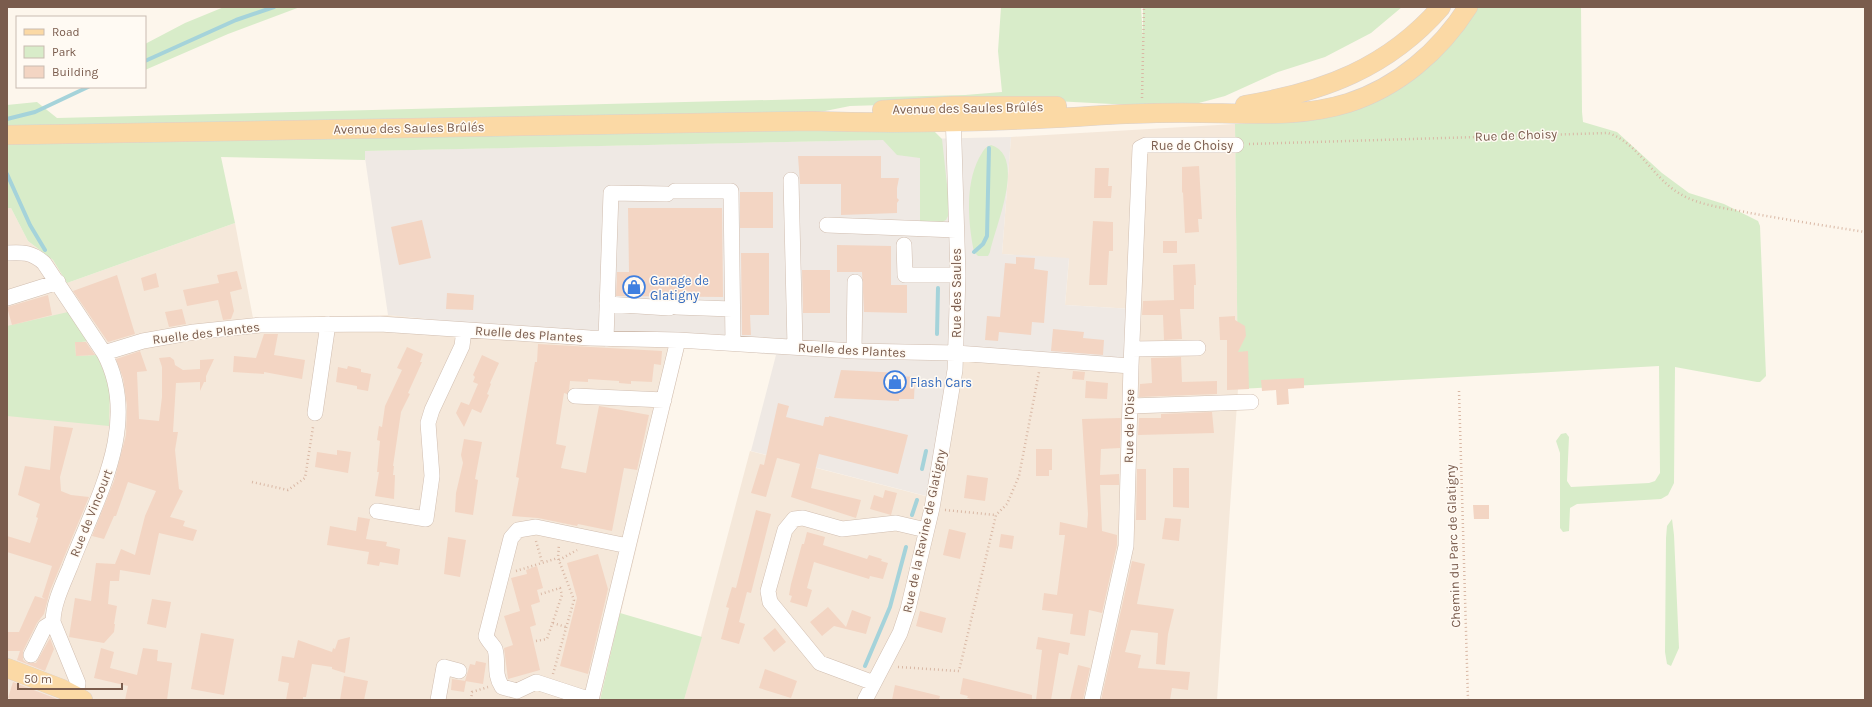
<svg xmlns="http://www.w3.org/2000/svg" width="1872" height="707" font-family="Karla,sans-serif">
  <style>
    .residential { fill: #f5e8da }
    .industrial { fill: #efe9e4 }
    .green { fill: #d8ecc9 }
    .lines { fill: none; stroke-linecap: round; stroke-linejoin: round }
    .stream { stroke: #a5d3da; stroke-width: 4 }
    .building { fill: #f3d5c3 }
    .minor-casing { stroke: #d1beb0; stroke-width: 16 }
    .major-casing { stroke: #dad1cd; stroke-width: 20 }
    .path { stroke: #d9b8a5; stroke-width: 2.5; stroke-dasharray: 1 3; stroke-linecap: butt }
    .minor { stroke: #fff; stroke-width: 15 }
    .major { stroke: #fbd9a5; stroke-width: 19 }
    .labels { text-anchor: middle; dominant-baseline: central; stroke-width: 3; stroke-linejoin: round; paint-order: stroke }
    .street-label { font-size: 13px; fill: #7a5c4d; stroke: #fffaf3 }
    .shop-label { font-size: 13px; fill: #366cbe; stroke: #fffaf3; text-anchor: start }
  </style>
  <rect width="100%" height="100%" fill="#fdf6ec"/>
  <path class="residential" d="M1235,124L1238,389L1217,700H684L750,451L933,498L956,353L1133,309L1065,305L1069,259L1002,254L1011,137Z
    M7,208H11L28,241L53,260L67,283L235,223L253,318L388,315L685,346L600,700H7Z"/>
  <path class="industrial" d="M1011,137L1002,254L1069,258L1065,305L1133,309L1138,370L957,353L934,498L751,451L776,355L388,315L364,151Z"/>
  <path class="green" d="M224,7H300L228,34L145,70V44L185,23Z
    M1001,7H1141L1143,38V7H1402L1371,33L1325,57L1278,72L1225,96L1195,104H1112L1014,99V101L850,106L825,111L803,113L7,128V105L37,102L57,118L965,95L1002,92L998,51Z
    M1476,7H1581L1582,112L1583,122L1617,132L1662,173L1689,193L1724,204L1758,221L1760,226L1766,376L1760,382H1757L1675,367L1674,483L1668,495L1661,499L1577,504L1570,508L1569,531L1563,532L1560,528V453L1556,441L1561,434L1566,433L1569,437L1567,481L1571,487L1649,483L1655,481L1660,473L1659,366L1238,389L1235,124L1281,122L1361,106Z
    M931,128L942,139L950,212L946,220L940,223L920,224V158L897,155L883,140L365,151V160L221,157L235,223L67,283L53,260L28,241L11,208H7V143Z
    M991,145C1027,156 995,227 990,252L988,256H978L974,252C968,223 965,185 979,158C983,152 984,147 991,145Z
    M68,312L88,341L75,343L76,356L97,355L110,386L109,426L7,416V326Z
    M1672,519L1674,535L1679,648L1671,666L1667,664L1665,652L1666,538L1667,526Z
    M620,613L702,637L684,700H600Z"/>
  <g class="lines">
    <path class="stream" d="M145,61L236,20L274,7
      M7,119L35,112L88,87
      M7,174L30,225L45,250
      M974,252L983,244L987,236L989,148
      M937,334L938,288
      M922,469L926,451
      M912,515L917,500
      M865,666L890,607L906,547"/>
  </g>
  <path class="building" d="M798,156H881V178H899L897,188V198L899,200L897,203V213L841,215V184H800Z
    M1199,166L1202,219H1198L1199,232L1185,233L1183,192L1182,193V167Z
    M1095,168H1109L1108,186H1112L1111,198H1094Z
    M740,192H773V228H740Z
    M628,208H722L723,297L616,296L617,272H629Z
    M422,220L431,258L399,265L391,227Z
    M1093,221L1113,222V251H1109L1107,285H1089Z
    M1163,241H1177V253H1163Z
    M837,245L891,246V285H907V313L864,312L862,272H837Z
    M741,253H769V315H750L751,335H742Z
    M1016,257L1035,258L1034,269L1048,271L1044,323L1032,322L1031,335L999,332L998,341L985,340L987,316L1000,317L1005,263L1016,264Z
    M1195,264L1196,285H1194V309H1180L1182,339L1164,340L1163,315H1142L1143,301L1174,300L1173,265Z
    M802,270H830V313H803Z
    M237,271L242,289L230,292L234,311L231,319L223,320L218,300L187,306L183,290L219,283L217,275Z
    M156,273L159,287L144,291L141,278Z
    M117,275L135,334L108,342L73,291Z
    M447,293L474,295L473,310L446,309Z
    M48,295L52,315L12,325L7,307Z
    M182,309L186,324L169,327L165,312Z
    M1235,316V320L1245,326L1246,336L1238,352L1248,351L1249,389L1227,390V340H1220L1219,317Z
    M1053,329L1084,332L1083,338L1104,340L1103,355L1051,351Z
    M264,334H278L274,355L305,360L302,379L264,372V374L233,372L234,356L256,358Z
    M75,342H86L95,355L76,356Z
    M538,344L662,351L661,365L654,364L652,382L631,381V384L619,383V381L588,379V382L570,381L569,390L567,394L564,393L556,444L566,446L561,468L586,473L599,406L649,415L637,470L624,468L612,531L578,524L577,526L538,518L512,516L519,478L516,477L535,362H537Z
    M407,347L423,354L420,362H422L408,393L410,394L401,412L393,466H394L393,475H395L394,499L375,496L379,472H377L380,441L377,440L379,426L382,427L385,406L402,370L397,368Z
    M140,351L147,371L137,372L139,419L159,421L162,397V367L159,358L170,357L174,360L175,365L183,370L200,369V360L214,359L206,376V382H204L200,391V382L176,383L173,432H178L175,450L179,489L183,491L170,517L185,521L183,526L197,530L193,541L159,533L150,575L120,570L119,581H110L108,604L117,606L114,624H115L114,632L104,643L69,637L75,598L91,601L96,563L115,564L121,549L135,555L145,516L156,491L128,482L116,516H114L104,539L92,536L114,481L126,435L127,406L123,378L116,359Z
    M482,355L499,363L490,383L491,384L487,394L489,395L481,413L472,409L464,427L456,413L461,402L469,405L478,384L473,382L475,377L473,375Z
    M1181,357L1182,382L1217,381V394L1139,397L1140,384L1152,383L1151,358Z
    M348,366L361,369V372L371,374L368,391L357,389V386L336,382L338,367L347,369Z
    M841,370L901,373L900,376L915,377L914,399H899V401L834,398Z
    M1073,371L1085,372L1084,380L1072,379Z
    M1304,378V388L1288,389L1289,404L1277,405L1276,390L1262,391L1261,380Z
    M1086,381L1108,383L1107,399L1085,398Z
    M778,403L789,406L786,417L823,426L825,417H829V416L908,435L898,474L819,454L811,488L861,500L856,518L791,497L800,464L777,458L766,497L751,493L760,464L764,465Z
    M1212,412L1214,433L1138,435L1139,418H1161V414Z
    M1121,418L1120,448L1101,449L1100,475L1119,474V485H1100L1102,531L1117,535V545L1102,613L1089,610L1085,636L1070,634L1073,614L1042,610L1044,593L1057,595L1065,535H1059L1060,522L1087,528L1088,514L1082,419Z
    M54,426L73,428L60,477L61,491L71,495L89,497L50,591L44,614L37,623L23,651V660L27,663H36L50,638L54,649L45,671L17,660L20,651H7V632H19L35,596L45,599L42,597L52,566L7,552V536L30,543L38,518L36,517L40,504L18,495L25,466L50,470Z
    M464,439L482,442L475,479L478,480L473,515L455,512L456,493L463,463L461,455Z
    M1036,449H1052V470H1049V476H1036Z
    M337,450L351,452L348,473L315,467L317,452L337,455Z
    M1173,468H1189V508L1173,507Z
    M1137,469H1146V520H1136Z
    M967,475L988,478L985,501L964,498Z
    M885,490L897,493L891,515L870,509L874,495L883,498Z
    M1473,505H1489V519H1474Z
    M756,510L771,514L751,593L747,592L739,622L745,624L739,644L721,639L729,608L726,607L732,587L736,588Z
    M358,517L370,519L366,539L387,542L386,546L400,549L398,565L380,562L379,566L367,564L369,552L327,545L330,526L356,531Z
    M1165,518L1181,519L1179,541L1162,539Z
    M949,529L966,533L960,559L943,555Z
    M807,532L825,537L823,545L867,559L869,555L882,559L881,561L888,563L883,579L870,576L869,579L814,562L807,588L812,590L807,607L790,602L792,596L789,595L791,584L802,544H804Z
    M1001,534L1014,536L1012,549L999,547Z
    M448,537L466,540L460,577L444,574Z
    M598,554L608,589L588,674L560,666L577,598L567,563Z
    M1132,561L1145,564L1137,604L1174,609L1168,634L1165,665L1156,664L1158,633L1131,630L1125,652L1141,655L1138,668L1190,672L1188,690L1172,688L1170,700H1101Z
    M537,566L543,588L537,590L540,602L531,605L536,625L530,627L540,670L508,679L504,648L513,645L504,616L520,611L511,578L527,574L526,570Z
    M152,599L171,602L166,628L147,624Z
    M828,607L846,627L852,610L871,617L866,634L834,626L822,636L810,622Z
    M920,611L946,618L942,633L916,626Z
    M775,628L786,642L774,652L763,638Z
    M201,633L234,639L224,695L191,689Z
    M350,637L345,673L332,669V667L312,664L306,697H303V700H286L289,683L278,681L282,656L294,658L298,640L332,652L333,648L335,649L338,640Z
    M1038,637L1070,643L1068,655L1059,653L1051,700H1036L1042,650L1036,649Z
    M101,648L114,652L110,668L137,675L143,648L158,650L157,661L172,663L167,700H125L128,686L94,678Z
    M476,661L486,663L483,684L465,681L470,664L475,665Z
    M1078,665L1090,668L1083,700H1070Z
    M765,669L797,681L791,698L759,688Z
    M344,676L368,681L364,700H340Z
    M963,678L1032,695V700H975L967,698L968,696L960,694Z
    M452,679L466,681L464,692L451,690Z
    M13,682L57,699L59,700H13L8,698Z
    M895,685L940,696L939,700H892Z"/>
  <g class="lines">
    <g class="minor-casing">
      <path id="minor" d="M791,180L795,346
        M675,191H731L733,343
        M827,225L956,230
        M904,245L905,275H958
        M7,253C22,252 32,252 44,263L104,353C142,424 95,501 70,567C63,584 53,604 53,622L78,683L76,696
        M7,298L58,282
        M607,304L669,308
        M676,307L732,309
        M606,339L611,193L667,194
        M1132,349L1198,348
        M854,351L855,282
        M104,353L143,341L194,332L260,325L380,324L590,338L678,340L854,351L956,353L1131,366
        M575,396L664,400
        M1130,406L1251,402
        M315,413L328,324
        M377,511L426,519L432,476L428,423L432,410L462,346L464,330
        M31,655L45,627L53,622
        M874,683L820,663L770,602L768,591L785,530L794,519L803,518L842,529L896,523L926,530
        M438,700L444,667L459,671
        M591,700L536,682L517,691L502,687C493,672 499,664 495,649C493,645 488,641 486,636L511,538L518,530L536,527L628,546
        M591,700L678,340
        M865,700L900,633L908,609L932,508L955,370L958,275L953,111
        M1092,700L1126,546L1131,366L1140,148L1146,145H1236"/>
    </g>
    <g class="major-casing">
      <path id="major" d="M1245,105C1323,92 1388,68 1441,7
        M882,110L953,106H1057
        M7,135L812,121C893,124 975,122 1056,118C1079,117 1102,115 1126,114C1151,113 1177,112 1202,113C1251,113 1300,118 1348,103C1398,87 1440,51 1468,7
        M7,668L62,689L83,700"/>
    </g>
    <path class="path" d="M1142,98L1144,7
      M1249,144L1608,133C1637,142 1652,176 1677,192C1698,206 1727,208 1750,213C1788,220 1827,226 1865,232
      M1459,391L1468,700
      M252,482L288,490L305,478L313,427
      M945,510L996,515
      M536,541L542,562
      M559,560L577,550
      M516,571L558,558
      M553,623L566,627
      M536,641L547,639L562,595L560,588L541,594
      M898,667L959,671L996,515L1007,504L1019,476L1039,372
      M553,674L574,600L558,558L559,544
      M471,700L472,692L488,687"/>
    <use href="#minor" class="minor"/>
    <use href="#major" class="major"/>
  </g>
  <defs>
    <g id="shop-ring" transform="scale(1.15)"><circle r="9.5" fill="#fffaf3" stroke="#3f7fe0" stroke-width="1.5"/><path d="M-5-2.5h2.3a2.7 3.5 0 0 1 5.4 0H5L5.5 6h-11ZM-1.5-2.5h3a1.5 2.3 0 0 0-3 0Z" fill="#3f7fe0"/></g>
  </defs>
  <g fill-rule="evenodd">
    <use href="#shop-ring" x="634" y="287"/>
    <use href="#shop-ring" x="895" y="382"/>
  </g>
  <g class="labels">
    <g class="street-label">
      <text transform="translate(968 108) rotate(-1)">Avenue des Saules Brûlés</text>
      <text transform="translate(409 128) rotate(-1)">Avenue des Saules Brûlés</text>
      <text transform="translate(1516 135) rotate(-2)">Rue de Choisy</text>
      <text x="1192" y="145">Rue de Choisy</text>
      <text transform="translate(956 293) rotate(-90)">Rue des Saules</text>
      <text transform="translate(206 333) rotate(-7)">Ruelle des Plantes</text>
      <text transform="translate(529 334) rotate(4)">Ruelle des Plantes</text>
      <text transform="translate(852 350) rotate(3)">Ruelle des Plantes</text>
      <text transform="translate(1129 426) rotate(-89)">Rue de l'Oise</text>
      <text transform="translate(91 513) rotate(-68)">Rue de Vincourt</text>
      <text transform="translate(924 531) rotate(-78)">Rue de la Ravine de Glatigny</text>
      <text transform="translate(1453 546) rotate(-92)">Chemin du Parc de Glatigny</text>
    </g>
    <g class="shop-label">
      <text x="650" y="280">Garage de<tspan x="650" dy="15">Glatigny</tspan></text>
      <text x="910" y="382">Flash Cars</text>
    </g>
  </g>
  <rect width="1872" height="707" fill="none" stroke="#7a5c4d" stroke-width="16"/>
  <rect x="16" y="16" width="130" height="72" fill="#fffaf3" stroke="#cabbb1"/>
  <rect x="24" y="29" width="20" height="6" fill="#fbd9a5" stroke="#cabbb1"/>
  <text x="52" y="36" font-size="12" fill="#7a5c4d">Road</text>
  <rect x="24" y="46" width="20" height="12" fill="#d8ecc9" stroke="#cabbb1"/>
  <text x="52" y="56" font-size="12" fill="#7a5c4d">Park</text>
  <rect x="24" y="66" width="20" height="12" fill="#f3d5c3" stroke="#cabbb1"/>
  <text x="52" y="76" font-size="12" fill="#7a5c4d">Building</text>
  <path d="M18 683v6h104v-6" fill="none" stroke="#7a5c4d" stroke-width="2"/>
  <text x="24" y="683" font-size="12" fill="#7a5c4d" stroke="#fffaf3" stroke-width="3" paint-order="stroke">50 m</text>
</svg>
